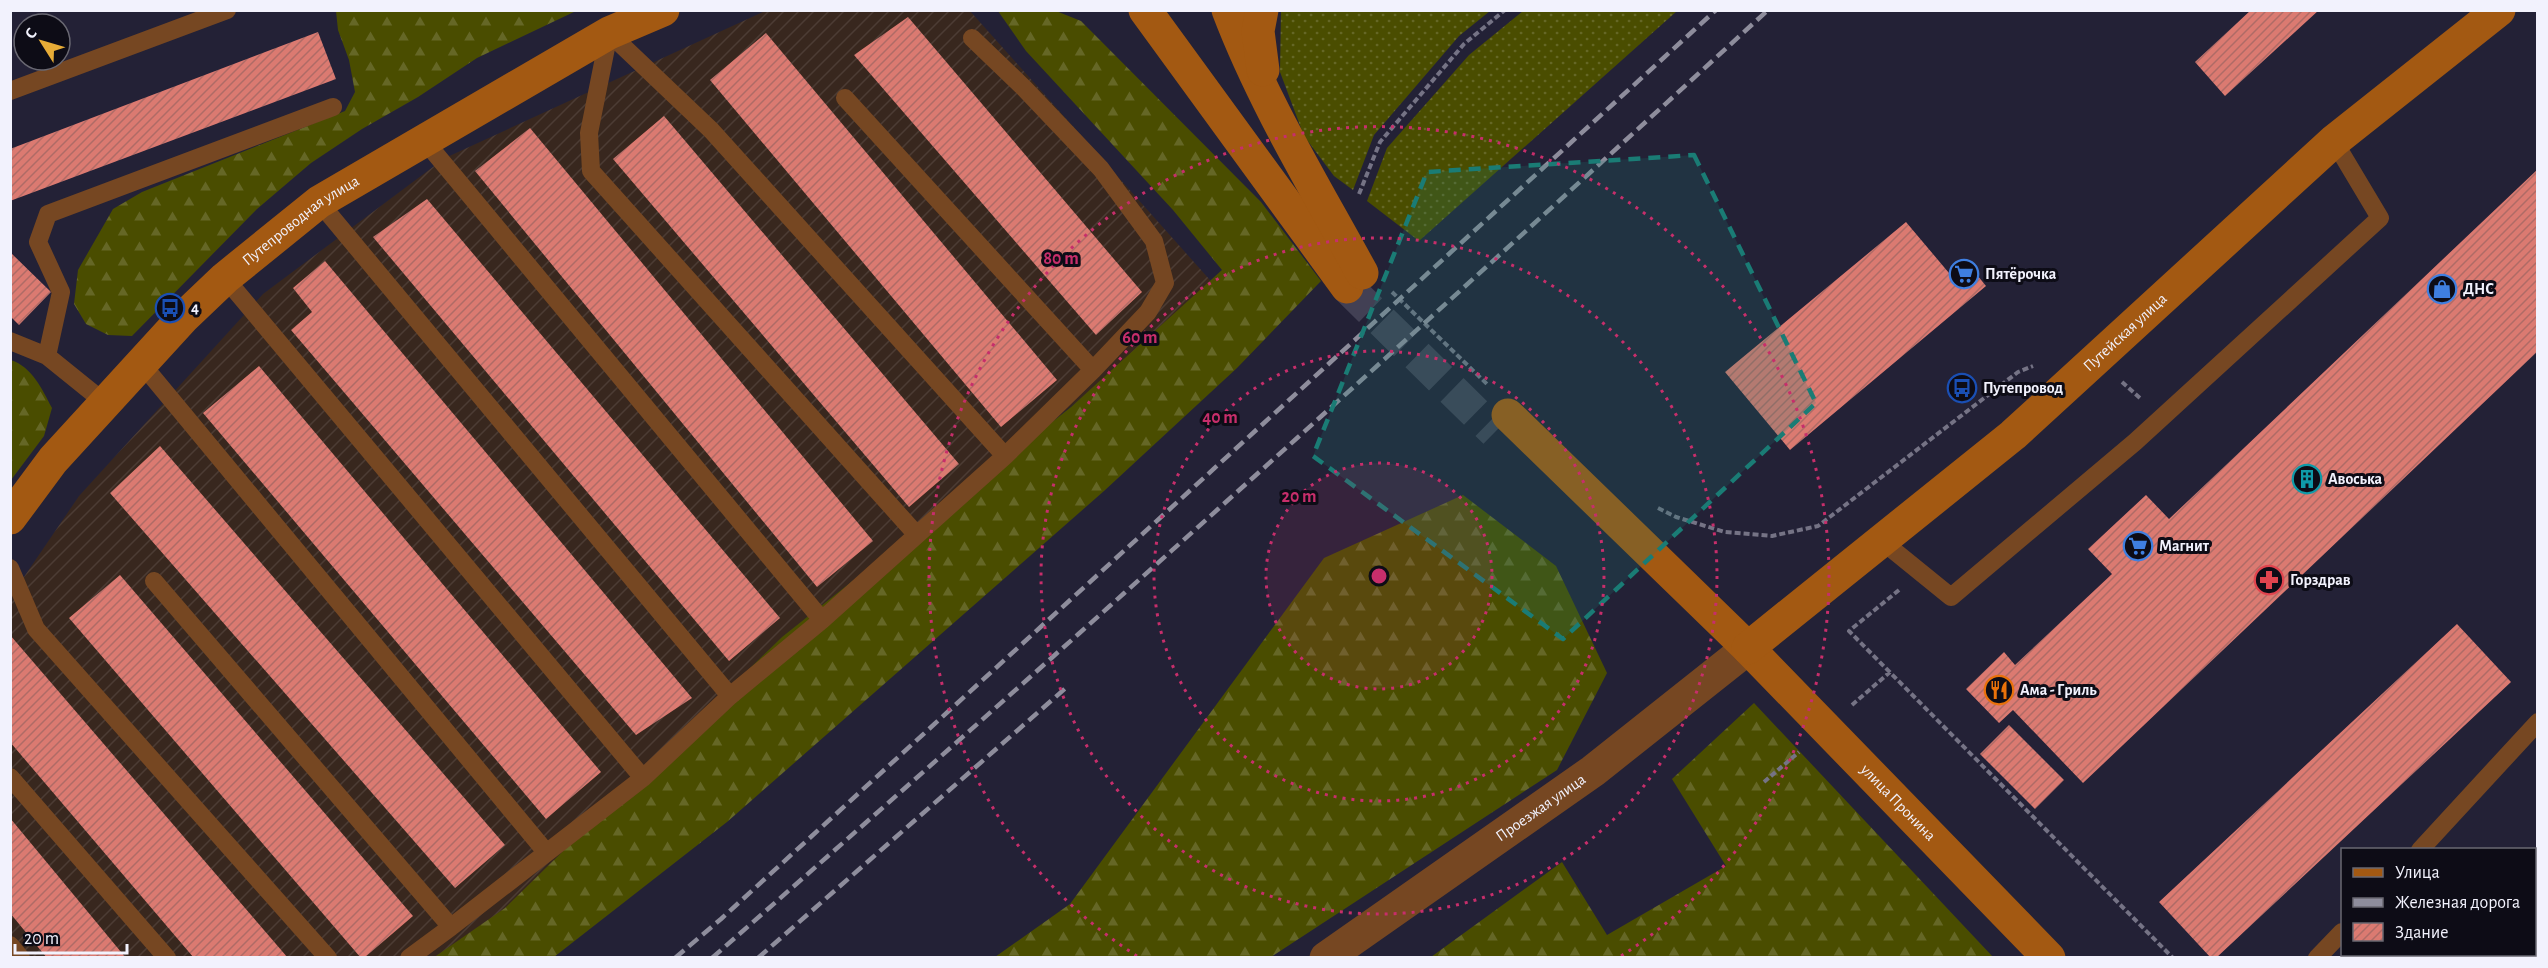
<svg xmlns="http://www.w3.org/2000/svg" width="2548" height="968" font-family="'Alegreya Sans',sans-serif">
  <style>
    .industrial { fill: url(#industrial-furrows) }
    .grass { fill: url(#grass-dots) }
    .forest { fill: url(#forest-firs) }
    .building { fill: url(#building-hatch) }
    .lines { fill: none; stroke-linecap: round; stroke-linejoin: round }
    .secondary-tunnel { stroke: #424054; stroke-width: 33; stroke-dasharray: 33 16; stroke-linecap: butt }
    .path { stroke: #757385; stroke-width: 4; stroke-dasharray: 6 3; stroke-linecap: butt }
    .lane { stroke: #764722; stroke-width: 18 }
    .street { stroke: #764722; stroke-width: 33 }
    .secondary { stroke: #a35912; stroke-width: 33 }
    .rail { stroke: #8e8d9c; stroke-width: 4.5; stroke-dasharray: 12 6; stroke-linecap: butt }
    .marked { fill: #1a7c75; fill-opacity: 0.2; stroke: #1a7c75; stroke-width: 4.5; stroke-dasharray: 12 8; stroke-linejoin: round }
    .ring { fill: none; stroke: #c72e6b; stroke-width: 3; stroke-dasharray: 3 6 }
    .labels { text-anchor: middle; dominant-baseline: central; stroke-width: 6; stroke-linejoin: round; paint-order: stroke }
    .street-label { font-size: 16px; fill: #f2f2fd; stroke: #0d0c16 }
    .poi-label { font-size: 16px; font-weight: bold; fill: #f2f2fd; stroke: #0d0c16; text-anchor: start }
    .centre { fill: #c72e6b; stroke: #0d0c16; stroke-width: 3 }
    .ring-label { font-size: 18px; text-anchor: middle; font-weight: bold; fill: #c72e6b; stroke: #0d0c16; stroke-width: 6; stroke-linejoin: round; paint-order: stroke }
  </style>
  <defs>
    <pattern id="industrial-furrows" width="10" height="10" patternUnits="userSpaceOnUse" patternTransform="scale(1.5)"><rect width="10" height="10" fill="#38271e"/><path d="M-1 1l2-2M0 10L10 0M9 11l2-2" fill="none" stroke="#4c3c34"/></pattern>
    <pattern id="grass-dots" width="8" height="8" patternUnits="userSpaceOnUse" patternTransform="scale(1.5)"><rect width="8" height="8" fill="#4a4d00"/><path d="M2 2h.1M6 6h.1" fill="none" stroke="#656726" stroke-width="1.8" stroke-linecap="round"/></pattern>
    <pattern id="forest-firs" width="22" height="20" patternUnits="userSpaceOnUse" patternTransform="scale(1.5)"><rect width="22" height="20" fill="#4a4d00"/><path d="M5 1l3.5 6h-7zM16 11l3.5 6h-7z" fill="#656726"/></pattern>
    <pattern id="building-hatch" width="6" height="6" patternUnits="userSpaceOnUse" patternTransform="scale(1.5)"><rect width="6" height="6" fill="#db7a71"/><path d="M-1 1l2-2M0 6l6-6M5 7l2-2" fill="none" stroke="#af6b66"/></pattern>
  </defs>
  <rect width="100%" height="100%" fill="#232136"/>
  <path class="industrial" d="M765,11H970L1218,289L782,637L457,957L11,958V596L79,496L263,294L445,158Z"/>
  <path class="grass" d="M1281,11H1490L1459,36L1374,135L1353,190L1334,176L1304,136L1280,72Z
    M1523,11H1677L1419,241L1367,201L1387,148L1469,55Z"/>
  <path class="forest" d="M336,11H576L477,58L418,97L362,129L311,163L257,209L132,336L108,335L86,324L74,304L78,270L113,209L142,192L345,111L355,92L349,60L338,30Z
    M998,11H1056L1081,21L1261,202L1321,281L1237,368L1104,491L727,822L554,957L433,958L505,908L782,637L1071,407L1222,270L1173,210L1026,51Z
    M11,360C32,367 42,389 52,408L44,436L11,480Z
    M1463,495L1556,566L1607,673L1557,770L1271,957H995L1070,904L1324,558Z
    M1754,703L1993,957H1431L1562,862L1607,935L1726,866L1672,779Z"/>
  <path class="building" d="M2251,10H2319L2225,96L2195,62Z
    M908,17L1142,292L1096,335L854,55Z
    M318,32L336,79L10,201V149Z
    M766,33L1057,380L1001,427L710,80Z
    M664,116L959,464L909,507L613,159Z
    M530,128L873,541L817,587L475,171Z
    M2538,169V351L2083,783L2013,710L1999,723L1966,689L2004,652L2015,665L2112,574L2088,549L2146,495L2169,519Z
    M427,199L780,618L729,661L373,237Z
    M1906,222L1949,273L1965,260L1986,286L1790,450L1725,372Z
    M10,252L51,292L19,325L10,316Z
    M325,261L692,698L636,735L291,330L312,312L293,288Z
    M259,366L601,772L546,819L203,413Z
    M160,446L505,845L455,888L110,493Z
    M120,575L413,916L364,958H361L69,618Z
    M2457,624L2511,682L2216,958H2211L2159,902Z
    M10,635L288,958H194L10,742Z
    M2009,725L2064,780L2035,809L1980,754Z
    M10,818L126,958H47L10,913Z"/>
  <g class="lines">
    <path class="secondary-tunnel" d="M1347,287L1495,432"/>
    <path class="path" d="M1359,194L1380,142L1464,44L1505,10
      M1392,292L1488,385
      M2122,382L2141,399
      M1658,508L1676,517L1725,532L1772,536L1818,526L2018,372L2033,366
      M1899,590L1849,631L2173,958
      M1852,705L1890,672
      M1764,782L1799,752"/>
    <path class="lane" d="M10,91L227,10
      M845,98L1093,370
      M424,140L822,620
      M319,202L730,696
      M225,278L643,778
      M10,341L47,356L104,402
      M47,356L61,292L38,242L48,214L333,107
      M141,363L546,852
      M916,534L591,171L589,133L609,33L711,130L1005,456
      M1882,541L1951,597L2135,442L2380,218L2334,141
      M10,568L36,629L328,958
      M154,581L451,927
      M10,777L167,958
      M2420,850L2538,722
      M10,945L21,958
      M409,958L451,927L643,778L730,696L822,620L1005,456L1093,370L1148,312L1165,283L1154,241L1101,169L1024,88L972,38
      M2317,958L2342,932"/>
    <path class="street" id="s1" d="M1326,958L1593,771L1748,648"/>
    <g class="secondary">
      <path d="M1145,10L1347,287"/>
      <path d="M1228,10C1263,102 1315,187 1362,273"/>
      <path d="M1262,10L1258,31L1263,70"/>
      <path id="s2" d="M1508,415L1748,648L2049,958"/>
      <path id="s3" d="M10,518L53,460L183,318L225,278L319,202L609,33L663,10"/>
      <path id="s4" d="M1748,648L2013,435L2334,141L2499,10"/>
    </g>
    <path class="rail" d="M675,958L721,919L1716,10
      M712,958C1068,646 1419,330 1768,10
      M758,958L1068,686"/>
  </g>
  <path class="marked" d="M1694,155L1816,403L1563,639L1313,456L1427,172Z"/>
  <circle cx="1379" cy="576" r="113" fill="#c72e6b" fill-opacity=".12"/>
  <g class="ring">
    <circle cx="1379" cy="576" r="113"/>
    <circle cx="1379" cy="576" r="225"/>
    <circle cx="1379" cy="576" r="338"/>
    <path d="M1137 956A450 450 0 1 1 1621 956"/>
  </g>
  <defs>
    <g id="supermarket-ring" transform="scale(1.5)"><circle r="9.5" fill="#0d0c16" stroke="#3f7fe0" stroke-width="1.5"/><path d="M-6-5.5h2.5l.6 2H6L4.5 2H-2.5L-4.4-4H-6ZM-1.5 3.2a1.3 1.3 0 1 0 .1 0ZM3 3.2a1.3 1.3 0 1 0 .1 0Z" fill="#3f7fe0"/></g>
    <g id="shop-ring" transform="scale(1.5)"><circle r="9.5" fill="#0d0c16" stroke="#3f7fe0" stroke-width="1.5"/><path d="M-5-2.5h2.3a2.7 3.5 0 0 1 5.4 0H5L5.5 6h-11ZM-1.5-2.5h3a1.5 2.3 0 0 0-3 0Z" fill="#3f7fe0"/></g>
    <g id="bus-ring" transform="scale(1.5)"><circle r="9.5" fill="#0d0c16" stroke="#1a4fb4" stroke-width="1.5"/><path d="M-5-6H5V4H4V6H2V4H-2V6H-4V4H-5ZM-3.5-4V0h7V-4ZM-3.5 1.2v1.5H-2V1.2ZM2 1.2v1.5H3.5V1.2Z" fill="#1a4fb4"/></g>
    <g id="building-ring" transform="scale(1.5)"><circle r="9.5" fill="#0d0c16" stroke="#0f9aa8" stroke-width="1.5"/><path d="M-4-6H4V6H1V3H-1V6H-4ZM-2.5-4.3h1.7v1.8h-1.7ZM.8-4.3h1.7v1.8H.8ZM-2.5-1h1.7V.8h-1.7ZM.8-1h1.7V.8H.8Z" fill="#0f9aa8"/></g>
    <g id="pharmacy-ring" transform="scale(1.5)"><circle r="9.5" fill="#0d0c16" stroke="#e0444e" stroke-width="1.5"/><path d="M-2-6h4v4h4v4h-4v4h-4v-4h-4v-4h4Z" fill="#e0444e"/></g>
    <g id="restaurant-ring" transform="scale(1.5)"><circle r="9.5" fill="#0d0c16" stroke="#e8710a" stroke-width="1.5"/><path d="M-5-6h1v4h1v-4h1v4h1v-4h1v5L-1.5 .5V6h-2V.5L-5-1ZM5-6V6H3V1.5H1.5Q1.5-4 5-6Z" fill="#e8710a"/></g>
  </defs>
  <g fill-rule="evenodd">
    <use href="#supermarket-ring" x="1964" y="274"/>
    <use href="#shop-ring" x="2442" y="289"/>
    <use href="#bus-ring" x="170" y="308"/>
    <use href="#bus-ring" x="1962" y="388"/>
    <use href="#building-ring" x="2307" y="479"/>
    <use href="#supermarket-ring" x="2138" y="546"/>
    <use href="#pharmacy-ring" x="2269" y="580"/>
    <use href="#restaurant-ring" x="1999" y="690"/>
  </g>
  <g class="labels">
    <g class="street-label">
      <text stroke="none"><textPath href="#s3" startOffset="418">Путепроводная улица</textPath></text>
      <text stroke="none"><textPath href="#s4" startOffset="492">Путейская улица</textPath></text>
      <text stroke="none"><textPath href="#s2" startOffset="550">улица Пронина</textPath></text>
      <text stroke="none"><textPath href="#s1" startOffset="262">Проезжая улица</textPath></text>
    </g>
    <g class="poi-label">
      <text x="1985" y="274">Пятёрочка</text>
      <text x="2463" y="289">ДНС</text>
      <text x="191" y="308">4</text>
      <text x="1983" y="388">Путепровод</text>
      <text x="2328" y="479">Авоська</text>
      <text x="2159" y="546">Магнит</text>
      <text x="2290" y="580">Горздрав</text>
      <text x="2020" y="690">Ама - Гриль</text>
    </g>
  </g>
  <circle cx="1379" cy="576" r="9" class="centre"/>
  <g class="ring-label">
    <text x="1061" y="264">80 m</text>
    <text x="1140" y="343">60 m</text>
    <text x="1220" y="423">40 m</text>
    <text x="1299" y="502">20 m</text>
  </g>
  <rect width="2548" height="968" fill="none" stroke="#f2f2fd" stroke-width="24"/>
  <rect x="2341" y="848" width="195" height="108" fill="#0d0c16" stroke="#696872" stroke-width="1.5"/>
  <rect x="2353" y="868" width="30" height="9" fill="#a35912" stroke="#696872" stroke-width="1.5"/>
  <text x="2395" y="878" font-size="18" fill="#f2f2fd">Улица</text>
  <rect x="2353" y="898" width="30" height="9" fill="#8e8d9c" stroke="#696872" stroke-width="1.5"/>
  <text x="2395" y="908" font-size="18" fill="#f2f2fd">Железная дорога</text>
  <rect x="2353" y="923" width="30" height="18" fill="url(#building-hatch)" stroke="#696872" stroke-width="1.5"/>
  <text x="2395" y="938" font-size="18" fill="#f2f2fd">Здание</text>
  <g transform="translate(42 42) rotate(307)"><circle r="28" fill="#0d0c16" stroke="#696872" stroke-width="1.5"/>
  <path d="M0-4.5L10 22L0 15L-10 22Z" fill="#e7ac37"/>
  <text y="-9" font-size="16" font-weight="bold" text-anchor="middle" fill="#f2f2fd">С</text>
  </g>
  <path d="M15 944v9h112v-9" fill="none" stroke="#f2f2fd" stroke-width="3"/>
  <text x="24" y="944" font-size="18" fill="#f2f2fd" stroke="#0d0c16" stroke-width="4.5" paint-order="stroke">20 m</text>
</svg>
